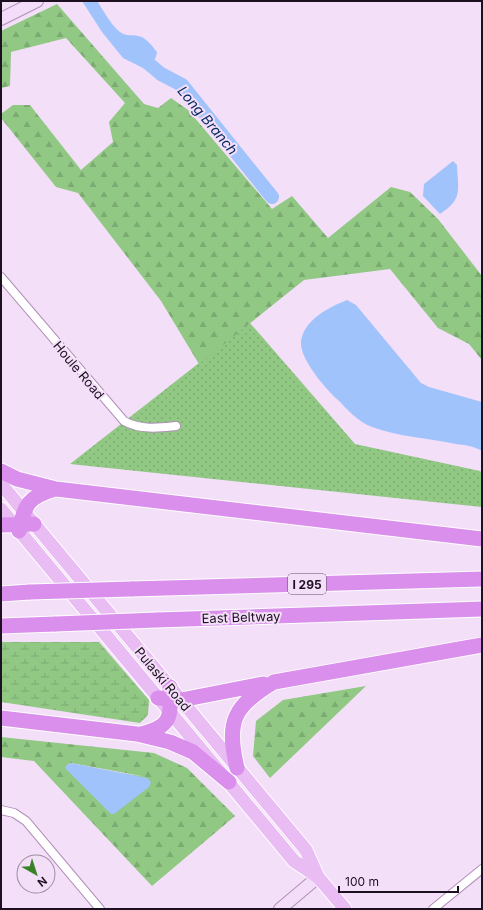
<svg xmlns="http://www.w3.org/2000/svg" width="483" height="910" font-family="Inter,sans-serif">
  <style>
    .grass { fill: url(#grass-dots) }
    .forest { fill: url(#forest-firs); fill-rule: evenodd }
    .wetland { fill: url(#wetland-marsh) }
    .water { fill: #a0c3fc }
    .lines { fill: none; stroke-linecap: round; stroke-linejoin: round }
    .river { stroke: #a0c3fc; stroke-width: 14 }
    .street-casing { stroke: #b18fb9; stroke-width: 10 }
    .secondary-casing { stroke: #b18fb9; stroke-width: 14 }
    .primary-casing { stroke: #fff; stroke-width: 15 }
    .highway-casing { stroke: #fff; stroke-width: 17 }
    .street { stroke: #fff; stroke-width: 8 }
    .secondary { stroke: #f4ddf9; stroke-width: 12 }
    .primary { stroke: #e9bcf4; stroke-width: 13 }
    .highway { stroke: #db8fec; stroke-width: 15 }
    .highway-bridge-casing { stroke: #fff; stroke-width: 17; stroke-linecap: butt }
    .highway-bridge { stroke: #db8fec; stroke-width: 15 }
    .labels { text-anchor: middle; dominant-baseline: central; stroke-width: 4; stroke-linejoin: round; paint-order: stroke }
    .shield { fill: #f4dff9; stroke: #5e4e61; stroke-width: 1 }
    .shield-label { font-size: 12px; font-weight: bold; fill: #1d1020 }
    .street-label { font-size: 13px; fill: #1d1020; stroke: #f4dff9 }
    .water-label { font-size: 14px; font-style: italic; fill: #072a63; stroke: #f4dff9 }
  </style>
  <defs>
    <pattern id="grass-dots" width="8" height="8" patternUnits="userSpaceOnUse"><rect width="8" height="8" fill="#90c884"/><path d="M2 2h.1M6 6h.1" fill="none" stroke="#7cab72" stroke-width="1.8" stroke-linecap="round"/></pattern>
    <pattern id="forest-firs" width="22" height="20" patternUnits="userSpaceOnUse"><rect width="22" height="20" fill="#90c884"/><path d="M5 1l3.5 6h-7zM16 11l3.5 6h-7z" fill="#7cab72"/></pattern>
    <pattern id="wetland-marsh" width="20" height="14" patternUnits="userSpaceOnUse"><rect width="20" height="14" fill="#90c884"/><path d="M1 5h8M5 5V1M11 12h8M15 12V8" fill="none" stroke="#7cab72"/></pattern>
  </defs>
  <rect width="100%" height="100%" fill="#f4dff9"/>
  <path class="grass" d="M250,323L355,444L480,471L482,473V507L70,464Z"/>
  <path class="forest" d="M57,4L144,104L158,108L171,98L188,110L272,209L292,196L328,238L391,187L410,192L438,219L482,276V360L469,344L438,328L390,269L304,280L199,364L161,301L78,193L56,187L1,118V114L13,105H30L81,170L113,142L109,122L125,103L66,38L11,52L10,86L1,88V31Z
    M366,686L270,778L253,756L256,721L283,700Z
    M1,737L154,753L187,768L235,816L152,886L34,761L1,757ZM71,763L147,777L67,765Z"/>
  <path class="wetland" d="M1,642H99L149,700L148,715L140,723L1,702Z"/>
  <path class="water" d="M82,1H97C104,11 110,24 120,32C127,37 131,34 138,36C146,37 152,46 157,52L156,57L147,70L123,58L102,32Z
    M453,161L457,165C458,191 463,199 440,214L423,196L424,184Z
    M347,300L356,305L421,383L429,387L482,402V451C474,446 464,445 456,444C428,438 399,437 372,427C358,422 347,409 337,399C325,388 299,358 301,341C304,320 329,307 347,300Z
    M71,763L147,778L151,782L149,787L114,814H111L65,768L67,765Z"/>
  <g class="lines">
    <path class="river" d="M136,53L161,74L182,85L272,197"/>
    <g class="street-casing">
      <path id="street" d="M1,277L124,421C140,430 158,428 176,426
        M1,810L14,813L26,821L100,909
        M433,909L482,869"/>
    </g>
    <g class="secondary-casing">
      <path id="secondary" d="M1,19L37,1
        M280,909L318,877"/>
    </g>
    <g class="primary-casing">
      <path id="primary" d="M1,484L306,850L318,877
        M1,509L294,861L318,877L345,909"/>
    </g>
    <g class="highway-casing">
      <path id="highway" d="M1,471L17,479L56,489L482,539
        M1,525L34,524
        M19,531C25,504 28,497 55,489
        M131,589L482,579
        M1,594L30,592
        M157,620L482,609
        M1,626L56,624
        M158,698L181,700L263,684
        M1,718L137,734L170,742L193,752L229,782
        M140,734C172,727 171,717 170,687
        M237,768C226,722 233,706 274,682L482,645"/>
    </g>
    <use href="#street" class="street"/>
    <use href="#secondary" class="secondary"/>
    <use href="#primary" class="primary"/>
    <use href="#highway" class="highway"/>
    <g class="highway-bridge-casing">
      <path id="highway-bridge" d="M30,592L131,589
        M56,624L157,620"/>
    </g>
    <use href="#highway-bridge" class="highway-bridge"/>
  </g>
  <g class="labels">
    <rect class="shield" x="288" y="574" width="38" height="20" rx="3"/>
    <g class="shield-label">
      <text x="307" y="584">I 295</text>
    </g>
    <g class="street-label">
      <text transform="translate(79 370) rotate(50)">Houle Road</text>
      <text transform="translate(241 617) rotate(-2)">East Beltway</text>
      <text transform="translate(163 679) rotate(50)">Pulaski Road</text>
    </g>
    <g class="water-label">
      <text transform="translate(208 120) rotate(50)">Long Branch</text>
    </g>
  </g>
  <rect width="483" height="910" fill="none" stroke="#1d1020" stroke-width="4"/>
  <g transform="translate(36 874) rotate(141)"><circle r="19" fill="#f4dff9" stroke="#9e8ca2"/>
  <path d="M0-3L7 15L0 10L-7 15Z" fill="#398127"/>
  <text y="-6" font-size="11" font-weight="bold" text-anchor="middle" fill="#1d1020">N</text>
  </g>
  <path d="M339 886v6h119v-6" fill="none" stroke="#1d1020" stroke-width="2"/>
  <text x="345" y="886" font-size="12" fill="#1d1020" stroke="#f4dff9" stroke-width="3" paint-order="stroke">100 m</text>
</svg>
